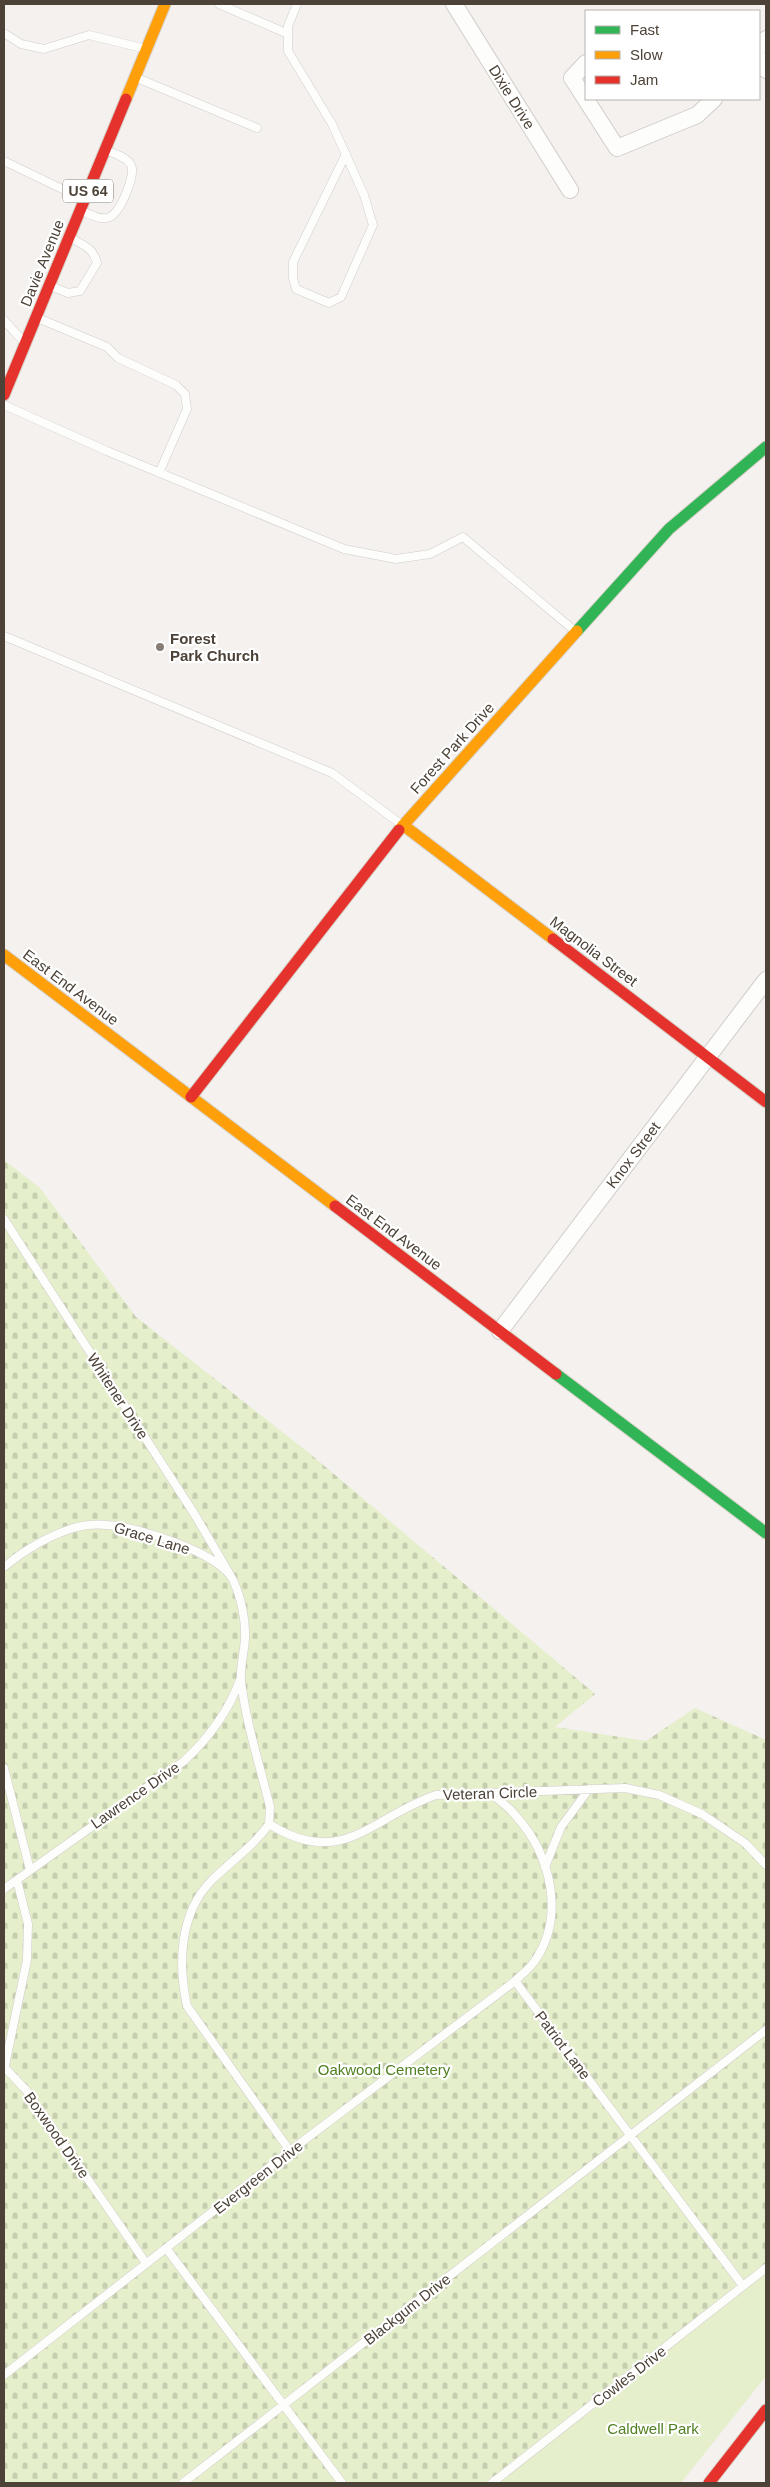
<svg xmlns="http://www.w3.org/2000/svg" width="770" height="2487" font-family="Arial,sans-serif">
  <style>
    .green { fill: #e5efcc }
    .cemetery { fill: url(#cemetery-stones) }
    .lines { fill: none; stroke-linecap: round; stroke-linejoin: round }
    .lane-casing { stroke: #d1cdca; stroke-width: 9 }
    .street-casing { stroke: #d1cdca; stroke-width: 18 }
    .fast-casing { stroke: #d5cfc5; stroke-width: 13 }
    .slow-casing { stroke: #d5cfc5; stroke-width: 13 }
    .jam-casing { stroke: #d5cfc5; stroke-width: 13 }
    .lane { stroke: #fdfdfc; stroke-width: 8 }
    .street { stroke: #fdfdfc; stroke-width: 16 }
    .fast { stroke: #30b455; stroke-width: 11 }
    .slow { stroke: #ff9f0a; stroke-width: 11 }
    .jam { stroke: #e5322d; stroke-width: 11 }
    .poi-dot { fill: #877f77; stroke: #fff; stroke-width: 2 }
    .labels { text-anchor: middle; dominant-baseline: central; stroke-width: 4.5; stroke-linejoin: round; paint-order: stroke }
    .shield { fill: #fff; stroke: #827b73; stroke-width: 1 }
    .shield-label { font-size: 14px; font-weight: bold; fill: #4c4237 }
    .street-label { font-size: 15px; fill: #4c4237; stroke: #fff }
    .poi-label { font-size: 15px; font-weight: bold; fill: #4c4237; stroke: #fff; text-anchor: start }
    .park-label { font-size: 15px; fill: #508022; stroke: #fff }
  </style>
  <defs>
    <pattern id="cemetery-stones" width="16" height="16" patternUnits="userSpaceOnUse" patternTransform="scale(1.25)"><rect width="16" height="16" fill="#e5efcc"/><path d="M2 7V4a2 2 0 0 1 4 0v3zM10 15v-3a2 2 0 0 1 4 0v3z" fill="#c6ceb0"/></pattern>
  </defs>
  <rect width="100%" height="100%" fill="#f4f1ee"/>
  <path class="green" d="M766,2268V2376L681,2483H492Z"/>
  <path class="cemetery" d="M4,1160L40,1188L136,1317L309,1453L595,1694L555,1727L646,1741L695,1708L766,1740V2268L492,2483H4Z"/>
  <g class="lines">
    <g class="lane-casing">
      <path id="lane" d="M219,4L288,34
        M297,4L288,26V51L332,124L364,195L373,225L341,297L329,303L296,289L293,278V262L346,154
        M4,33L21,44L44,49L89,35L142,48
        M137,78L257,128
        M4,161L83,199
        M84,212C92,215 102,221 110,217C121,211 136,175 131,165C127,157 115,154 108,151
        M53,287L68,293L80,291L97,263C94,249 84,245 72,239
        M40,319L107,347L118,358L176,385L185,394L187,409L159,473
        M4,320L22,340
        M4,405L107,451L344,549L396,559L430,554L463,537L575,631
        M4,636L332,773L402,825
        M4,1219L195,1515L229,1573
        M4,1567C26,1549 49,1535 77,1527C85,1525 98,1524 107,1525C135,1526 221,1553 233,1580C241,1597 246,1620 245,1639C244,1653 240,1667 241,1681C246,1723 260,1766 270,1807L269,1824
        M4,1768L30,1870
        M269,1824C343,1870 371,1817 436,1795L625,1788L659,1795L702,1814L745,1843L766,1865
        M269,1824C254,1846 231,1861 212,1880C179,1913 178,1964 187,2006L290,2151
        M545,1867L561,1827L589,1789
        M4,1889L184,1761C209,1738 228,1712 240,1680
        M515,1981L743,2286
        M5,2068L26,2090L146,2263
        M4,2070L27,1960L28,1924L17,1880
        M166,2248L342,2483
        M4,2375L290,2151L515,1981C521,1975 529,1969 534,1962C566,1917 551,1855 516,1816C509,1807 499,1800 490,1793
        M183,2483L766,2030
        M492,2483L766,2268"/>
    </g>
    <g class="street-casing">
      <path id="street" d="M454,4L570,190
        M759,47L766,39
        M759,59L766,70
        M586,63L572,78L617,148L697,115L714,99
        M500,1331L766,980"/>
    </g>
    <g class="fast-casing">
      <path id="fast" d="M577,631L669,529L766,447
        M556,1374L766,1533"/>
    </g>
    <g class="slow-casing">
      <path id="slow" d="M126,99L165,4
        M403,825L553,939
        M399,830L577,631
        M4,955L335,1206"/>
    </g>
    <g class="jam-casing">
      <path id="jam" d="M4,395L126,99
        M553,939L766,1102
        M191,1097L399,830
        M335,1206L556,1374
        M709,2483L766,2410"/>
    </g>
    <use href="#lane" class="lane"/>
    <use href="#street" class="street"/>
    <use href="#fast" class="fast"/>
    <use href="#slow" class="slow"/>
    <use href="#jam" class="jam"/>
  </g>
  <circle class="poi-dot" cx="160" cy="647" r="5"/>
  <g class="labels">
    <rect class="shield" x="63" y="179.5" width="50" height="23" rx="4"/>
    <g class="shield-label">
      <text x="88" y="191">US 64</text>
    </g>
    <g class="street-label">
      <text transform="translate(512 97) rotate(58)">Dixie Drive</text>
      <text transform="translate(42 263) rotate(-68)">Davie Avenue</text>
      <text transform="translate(452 748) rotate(-48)">Forest Park Drive</text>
      <text transform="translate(594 951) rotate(37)">Magnolia Street</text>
      <text transform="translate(71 987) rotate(37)">East End Avenue</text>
      <text transform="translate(633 1155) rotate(-53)">Knox Street</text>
      <text transform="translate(394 1232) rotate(37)">East End Avenue</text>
      <text transform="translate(118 1396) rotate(57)">Whitener Drive</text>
      <text transform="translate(152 1538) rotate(17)">Grace Lane</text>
      <text transform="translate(490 1793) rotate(-2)">Veteran Circle</text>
      <text transform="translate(135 1795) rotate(-35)">Lawrence Drive</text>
      <text transform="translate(563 2045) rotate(53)">Patriot Lane</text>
      <text transform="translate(57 2135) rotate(55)">Boxwood Drive</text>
      <text transform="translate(258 2177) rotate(-38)">Evergreen Drive</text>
      <text transform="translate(407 2309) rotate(-38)">Blackgum Drive</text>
      <text transform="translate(629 2376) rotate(-38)">Cowles Drive</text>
    </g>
    <g class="poi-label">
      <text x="170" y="638">Forest<tspan x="170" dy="17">Park Church</tspan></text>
    </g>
    <g class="park-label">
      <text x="384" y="2069">Oakwood Cemetery</text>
      <text x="653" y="2428">Caldwell Park</text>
    </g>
  </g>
  <rect width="770" height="2487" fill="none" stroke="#4c4237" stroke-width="10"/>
  <rect x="585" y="10" width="175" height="90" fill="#ffffff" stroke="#b7b3af"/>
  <rect x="595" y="26" width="25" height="8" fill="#30b455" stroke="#b7b3af"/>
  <text x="630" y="35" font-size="15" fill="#4c4237">Fast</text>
  <rect x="595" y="51" width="25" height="8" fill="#ff9f0a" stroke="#b7b3af"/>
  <text x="630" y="60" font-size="15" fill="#4c4237">Slow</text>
  <rect x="595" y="76" width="25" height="8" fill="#e5322d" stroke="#b7b3af"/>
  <text x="630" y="85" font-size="15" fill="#4c4237">Jam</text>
</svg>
